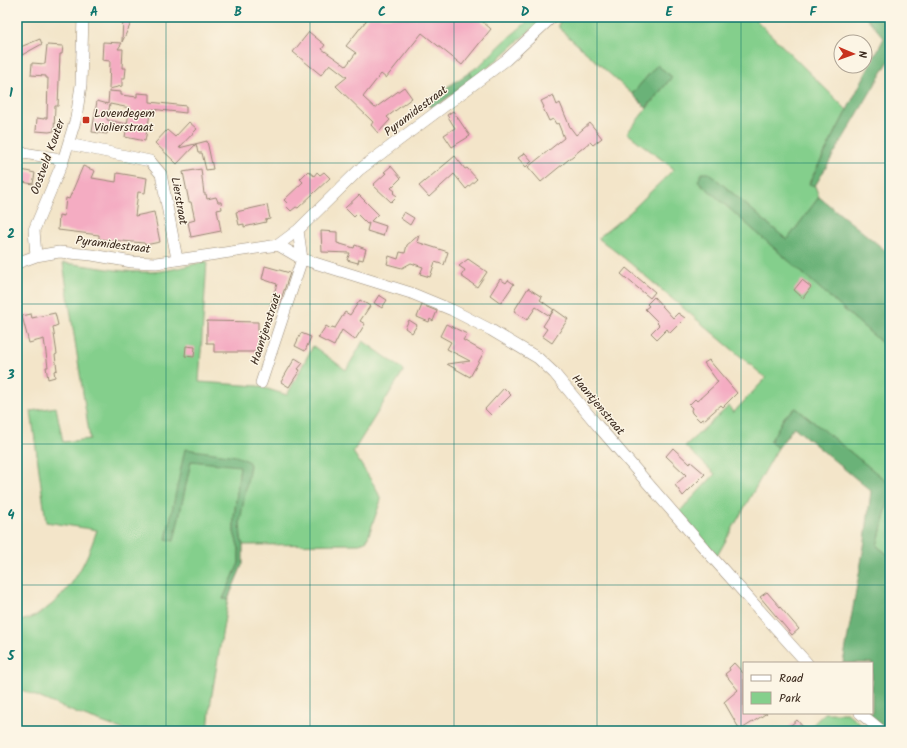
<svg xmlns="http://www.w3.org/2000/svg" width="907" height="748" font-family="Kalam,sans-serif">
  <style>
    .green { fill: #84cf8c; stroke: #607c55 }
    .forest { fill: #6bb278; stroke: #536e4b }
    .building { fill: #f4acc2; fill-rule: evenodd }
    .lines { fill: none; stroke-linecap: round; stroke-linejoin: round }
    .minor-casing { stroke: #978874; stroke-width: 12 }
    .minor { stroke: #fff; stroke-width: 11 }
    .grid { fill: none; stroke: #0f766e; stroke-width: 1; stroke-opacity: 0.55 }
    .poi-dot { fill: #c8321e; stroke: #fcf5e5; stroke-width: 1.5 }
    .labels { text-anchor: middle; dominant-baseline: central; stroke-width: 3; stroke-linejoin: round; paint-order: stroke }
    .street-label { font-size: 12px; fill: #3b2a1e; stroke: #fcf5e5 }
    .poi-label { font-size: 12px; fill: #3b2a1e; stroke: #fcf5e5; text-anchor: start }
    .neatline { fill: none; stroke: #0f766e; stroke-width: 1.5 }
    .grid-label { font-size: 13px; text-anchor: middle; font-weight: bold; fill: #0f766e }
  </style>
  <rect width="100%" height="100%" fill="#fcf5e5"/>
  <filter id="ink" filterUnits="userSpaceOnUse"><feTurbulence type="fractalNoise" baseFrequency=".025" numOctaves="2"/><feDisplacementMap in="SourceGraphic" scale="8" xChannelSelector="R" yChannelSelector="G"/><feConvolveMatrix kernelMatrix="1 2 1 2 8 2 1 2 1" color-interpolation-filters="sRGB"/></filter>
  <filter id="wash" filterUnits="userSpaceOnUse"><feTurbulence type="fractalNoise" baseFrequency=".012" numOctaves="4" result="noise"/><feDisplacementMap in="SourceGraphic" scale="16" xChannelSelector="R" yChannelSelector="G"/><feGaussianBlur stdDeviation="0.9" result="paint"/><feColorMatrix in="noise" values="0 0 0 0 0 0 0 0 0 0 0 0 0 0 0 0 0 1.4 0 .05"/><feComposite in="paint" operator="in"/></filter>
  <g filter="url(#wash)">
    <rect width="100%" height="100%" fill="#f3e5c9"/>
    <path class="green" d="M533,17H545L496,61L473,79L470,72L480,65L508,38Z
      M565,17H753L847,110L809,183L815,186L819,197L787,240L709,173L698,181L890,350V484L796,408L785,416L770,442L778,448L717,556L679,512L715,474L685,446L729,406L733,413L766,378L624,258L598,238L629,213L674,169L627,133L672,77L657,65L632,94L559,28V22Z
      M207,261L199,382L258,386L287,395L313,346L346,370L363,341L404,370L353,452L376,488L381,500L367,540L360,544L243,545C235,522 245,488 250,465L185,450L174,540L191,461L240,465L234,518V532L239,549V563L223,599H228L211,700L208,731H127L76,713L17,688V622C23,620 29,619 35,616C69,597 85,566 97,530L46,522L31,411L56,407L63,442L90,439L63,263C89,265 116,272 143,272C164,273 186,266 207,261Z
      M890,495V556L877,546Z
      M825,713H847L870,731H806Z"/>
    <path class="forest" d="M866,17H881L890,27V59L815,186L809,184L884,38Z
      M657,65L672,77L646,108L632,94Z
      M470,72L473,79L437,106L430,107L426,103L435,95Z
      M702,173H709L787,240L819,197L890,254V350L698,181Z
      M796,408L890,484V495L877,546L890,556V731H886L864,713H872V663H843L865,541L871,491L794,427L778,448L770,442L785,416Z
      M185,449L236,456L248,461L250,465L240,522L241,538L243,545V563L228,599H223L239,563V549L234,532V518L240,466L191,461L174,541L166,539Z"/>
    <g id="blocks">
      <path class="building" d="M123,17H134L122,42Z
        M369,17H477L491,29L462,65L422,33L386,78L381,74L363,97L375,108L404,87L412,98L387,117L390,120L378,133L371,125L373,122L336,86L347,77L330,64L321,75L293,52L309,32L325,45L322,49L346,66L356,53L346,46Z
        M40,39L42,44L22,55L18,48Z
        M103,42L122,43L118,49H123L122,68H126L125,78H122V86L109,89L110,61L102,60Z
        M47,45L63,46L62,54H60L58,106H55L54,131L49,132L36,131L37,118L44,119V118H47L48,78H46V76L31,75L32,63L45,64Z
        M109,91L121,92V95L137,97V93L150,94V102L186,106V113L151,109L145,141L125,137L126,131L108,128L107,134L92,132L97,101L108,104ZM110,104L130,108L127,124L107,120Z
        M553,95L557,105L560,103L570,127L576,135L590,123L602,138L593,145L590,142L541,182L528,167L564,138L558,123L556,124L553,119L549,121L543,108L544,107L541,101Z
        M453,111L470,136L452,147L444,135L455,128L447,115Z
        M189,122L197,129L179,148L207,141L213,169L206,170L202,153H198L196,144L177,164L155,143L167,130L175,137Z
        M525,153L532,161L526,167L518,158Z
        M455,156L465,169L467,168L477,179L466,189L454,174L429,197L419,186Z
        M83,166L95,171L92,178L116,182L117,173L147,178L145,193L138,192L135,216L154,212L160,242L145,245L144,243L99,239V235L58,230L59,215L64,216L66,198L69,199Z
        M391,166L401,178L391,188L395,191L393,193L397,196L391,202L373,185L386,173L384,172Z
        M17,169L35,173L33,184L17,181Z
        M201,169L204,194H206L207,199L216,197L218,202H221L222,209L217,210L221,231L191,237L188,222L195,220L191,202H189L183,172Z
        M308,171L314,176L317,172L320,175L324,172L330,178L298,208L296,207L291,211L286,206L288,204L284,200L303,182L300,179Z
        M359,195L378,214L371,221L386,226L383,236L367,231L369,223L367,224L357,214L354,217L345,208Z
        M267,205L270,219L265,220L266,222L244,227V224L239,225L236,212Z
        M404,212L414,218L410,225L400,218Z
        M321,231L337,232V243L354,248L355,245L366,249L363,260L359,259L358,263L347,260L350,253L322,252Z
        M419,235L417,242L448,252L444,265L435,262L430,277L420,274L423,267L411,263L402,268L387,264L389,256L398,259L400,252L405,253L407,245Z
        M468,259L487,272L477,287L461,276L465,270L459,266Z
        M265,266L290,273L278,308L270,306L277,284L262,279Z
        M626,268L655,292L650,298L621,274Z
        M500,279L506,283L508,280L514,284L501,303L490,295Z
        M802,280L811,287L803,298L794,290Z
        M528,288L542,297L540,300L554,310L550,316L536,307L527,320L514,311Z
        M379,295L387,300L382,308L374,303Z
        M654,297L673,318L678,313L685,318L670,333L667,329L657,339L651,333L659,325L657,323L658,322L645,309L649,306L647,304Z
        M360,300L370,306L360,321L365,324L355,340L342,330L334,346L318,338L326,326L331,329L332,327L335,328L345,312L350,315Z
        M422,305L437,311L433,321L430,319L429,322L417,317Z
        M554,309L568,319L552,343L542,336L547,329L543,326Z
        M55,313L58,325L53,327L57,354L55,355L57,370L54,371L55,377L48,379L46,367H48L44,339L29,343L22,316L31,314L32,318Z
        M409,320L417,325L412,333L405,328Z
        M207,321L258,322V352H214V343H207Z
        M446,324L467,334L463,340L484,352L470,377L447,364L470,361L447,349L451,342L440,336Z
        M301,333L311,337L305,351L295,346Z
        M186,346L195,347L194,357L185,356Z
        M295,358L303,363L298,369L300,370L289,387L281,382Z
        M709,360L737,393L723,407L721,405L704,420L702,419L700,421L692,413L691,410L692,408L689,405L695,399L697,401L718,382L704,363Z
        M504,388L511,395L491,415L485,409Z
        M673,448L690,464L691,462L705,474L683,496L675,485L686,475L666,456Z
        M767,592L799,629L792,635L760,597Z
        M734,663L744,674V713H767L740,730L724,702L738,690L725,674L730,670L729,668Z
        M797,720L803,727L798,731H784Z"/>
    </g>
  </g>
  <g filter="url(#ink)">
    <use href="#blocks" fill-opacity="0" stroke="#978874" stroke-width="1"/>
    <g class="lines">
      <g class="minor-casing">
        <path id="minor" d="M69,144L150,161L161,174L177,259
          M17,152L55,158L63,161
          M278,245L302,259L411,293L452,310L491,330L538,358L554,373L598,426L711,556L807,663
          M36,256L34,230L63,161L76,118L81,85L83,17
          M17,263L36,256L59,252L92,255L132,262L156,263L278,245L298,230L359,170L506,60L552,17
          M261,383L302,259L298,230
          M860,713L882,731"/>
      </g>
      <use href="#minor" class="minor"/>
    </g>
  </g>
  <path class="grid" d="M166,17V731M310,17V731M454,17V731M597,17V731M741,17V731M17,163H890M17,304H890M17,444H890M17,585H890"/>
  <rect class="poi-dot" x="82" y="116" width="8" height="8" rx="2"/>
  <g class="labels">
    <g class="street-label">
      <text transform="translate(416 111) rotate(-37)">Pyramidestraat</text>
      <text transform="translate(48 157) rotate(-70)">Oostveld Kouter</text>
      <text transform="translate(179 201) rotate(80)">Lierstraat</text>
      <text transform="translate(113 245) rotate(7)">Pyramidestraat</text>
      <text transform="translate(266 329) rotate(-72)">Haantjenstraat</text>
      <text transform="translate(598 405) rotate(50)">Haantjenstraat</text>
    </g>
    <g class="poi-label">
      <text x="94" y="113">Lovendegem<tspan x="94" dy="14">Violierstraat</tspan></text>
    </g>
  </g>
  <rect width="907" height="748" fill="none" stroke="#fcf5e5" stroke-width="44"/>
  <rect x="743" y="662" width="130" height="52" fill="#fcf5e5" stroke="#afa495"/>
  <rect x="751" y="675" width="20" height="6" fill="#ffffff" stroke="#afa495"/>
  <text x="779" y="682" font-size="12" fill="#3b2a1e">Road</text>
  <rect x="751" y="692" width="20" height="12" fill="#84cf8c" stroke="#afa495"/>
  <text x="779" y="702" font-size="12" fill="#3b2a1e">Park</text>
  <g transform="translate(853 54) rotate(92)"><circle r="19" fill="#fcf5e5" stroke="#afa495"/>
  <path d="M0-3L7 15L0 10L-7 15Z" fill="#c8321e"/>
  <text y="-6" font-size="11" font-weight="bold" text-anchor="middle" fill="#3b2a1e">N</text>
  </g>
  <rect x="22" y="22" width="863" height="704" class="neatline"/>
  <g class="grid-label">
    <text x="94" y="16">A</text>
    <text x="238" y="16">B</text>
    <text x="382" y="16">C</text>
    <text x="525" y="16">D</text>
    <text x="669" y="16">E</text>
    <text x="813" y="16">F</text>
    <text x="11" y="97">1</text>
    <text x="11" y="238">2</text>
    <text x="11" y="379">3</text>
    <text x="11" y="519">4</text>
    <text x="11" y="660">5</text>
  </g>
</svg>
